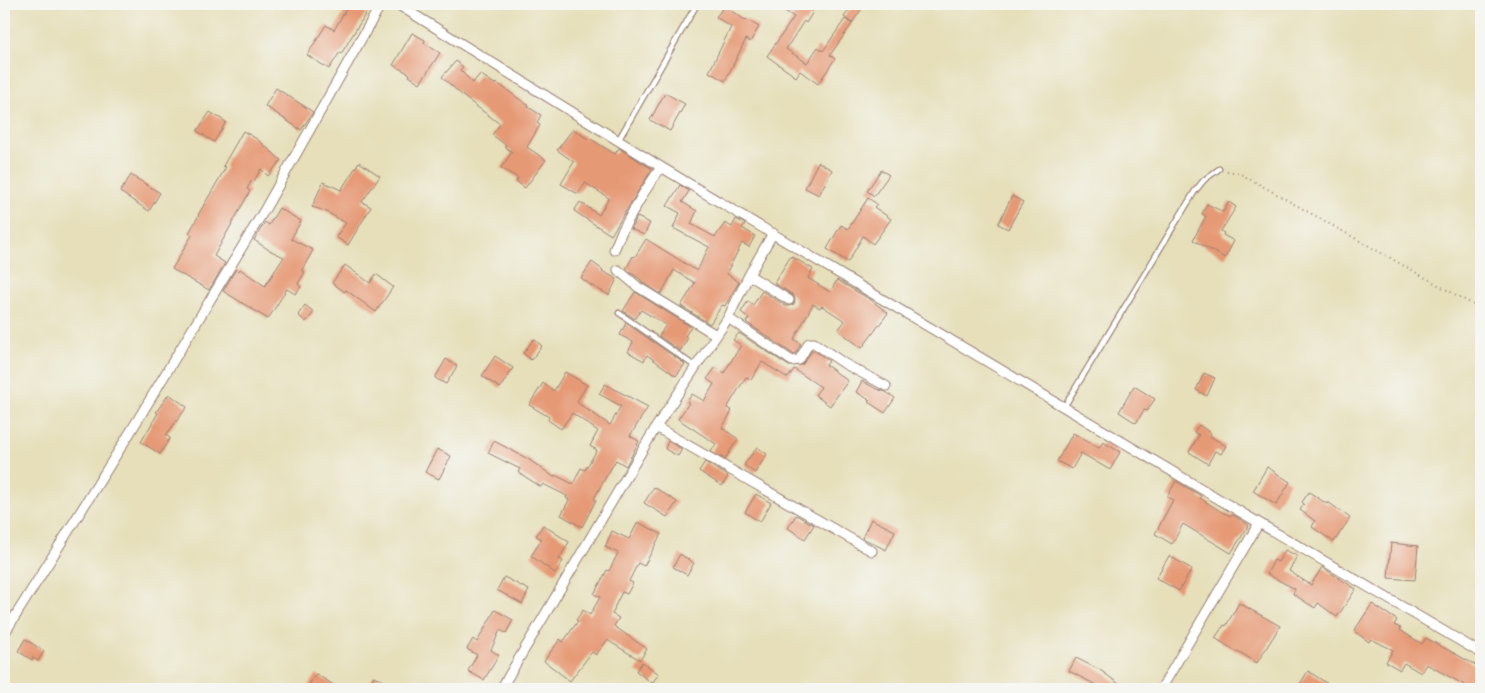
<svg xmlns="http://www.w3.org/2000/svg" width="1485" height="693" font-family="'Architects Daughter',sans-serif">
	<rect width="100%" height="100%" fill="#f6f6f2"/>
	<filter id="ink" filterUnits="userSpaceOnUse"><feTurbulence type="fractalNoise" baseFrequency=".02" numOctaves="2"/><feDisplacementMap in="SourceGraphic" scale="10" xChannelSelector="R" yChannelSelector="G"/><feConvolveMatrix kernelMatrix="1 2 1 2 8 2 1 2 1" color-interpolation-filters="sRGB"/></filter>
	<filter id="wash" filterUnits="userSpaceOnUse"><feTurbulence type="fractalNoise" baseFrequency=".0096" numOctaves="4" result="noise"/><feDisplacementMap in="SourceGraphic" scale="20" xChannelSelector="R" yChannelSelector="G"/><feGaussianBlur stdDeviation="1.12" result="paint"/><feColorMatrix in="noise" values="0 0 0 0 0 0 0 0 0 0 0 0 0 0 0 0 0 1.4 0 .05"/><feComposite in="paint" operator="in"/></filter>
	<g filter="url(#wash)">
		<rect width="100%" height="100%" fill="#e6dfba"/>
		<g id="blocks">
			<!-- building -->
			<path fill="#e69975" d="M349,4H362L369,8L341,54L340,52L329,69L307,55L326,25L334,30Z
				M774,4H801L813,12L806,23L804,21L786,49L807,63L818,47L823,51L845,19L852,24L830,55L835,59L818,84L800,71L796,77L767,56L794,17Z
				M853,4H865L852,23L844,17Z
				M724,6L745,20L746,19L759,27L750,42L746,39L725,81L709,72L731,27L716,17Z
				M412,33L425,40L424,43L440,53L420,83L409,76L410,74L393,65Z
				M456,61L463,67L460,70L473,83L480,74L496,85L497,83L529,106L528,107L541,115L537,123L540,125L527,147L546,160L525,188L516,181L518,178L501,168L512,152L505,147L506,145L492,135L500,124L464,97L442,77Z
				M276,88L313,112L301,130L265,106Z
				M665,93L685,104L670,131L650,120Z
				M210,112L226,122L214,142L197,131Z
				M573,129L588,139L589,138L615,154L619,148L652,169L611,235L574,211L580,202L599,215L609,198L585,183L578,194L561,184L574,162L557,150Z
				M243,131L257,139L281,160L268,176L261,169L254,181L252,180L247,189L250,191L214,256L225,263L209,290L172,269L192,235L189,233L199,215H198L226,167L223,166Z
				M359,162L380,176L362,202L371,207L348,245L336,237L346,223L325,211L312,207L323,182L341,190Z
				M818,162L832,170L819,195L805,188Z
				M881,170L889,175L874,196L867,191Z
				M131,175L160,193L149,211L120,192Z
				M680,185L689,191L682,202L697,211L691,224L715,237L725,223L732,227L736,219L745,224L742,228L755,236L749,247L742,243L728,270L727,274L739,282L725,306L722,305L710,324L681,306L695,283L674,270L661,294L642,282L641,280L626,269L633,256L635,257L646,239L697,271L709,247L673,228L680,213L667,206Z
				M1012,196L1023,202L1008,229L998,224Z
				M868,198L877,204L874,207L891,219L873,244L863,236L848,262L827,249L841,225L848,229Z
				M1229,202L1236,207L1221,231L1224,233L1223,235L1234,241L1225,258L1193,240L1206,216L1202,214L1207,204L1223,212Z
				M279,208L301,221L291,239L313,250L302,270L305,272L298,284L301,287L295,294L287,289L268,319L223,291L236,269L239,271L240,269L265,286L284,257L269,250L254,240L265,222L269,225Z
				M637,217L650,223L644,235L631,229Z
				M791,256L813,269L808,278L830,292L837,280L871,300L888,313L862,348L838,330L845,321L822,306L820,308L813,304L794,339L801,344L795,354H793L746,322L749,318L741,312L748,301L753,305L762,291L786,306H789L794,304L795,300L793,295L774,283Z
				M592,262L603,270L602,271L617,279L609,295L592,286L581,278Z
				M345,265L370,283L376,274L393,287L376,312L346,290L345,292L332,283Z
				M635,292L691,327L685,336L688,338L680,351L659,336L666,325L641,310L635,319L623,311Z
				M305,305L314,312L306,322L298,315Z
				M626,323L685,364L676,376L647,355L644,361L628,352L633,342L620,335Z
				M739,333L789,366L802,365L812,351H815L829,361L826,365L848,381L830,406L815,395L821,387L794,369L788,378L762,362L751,380L746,377L727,408L732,411L722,428L738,439L725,459L711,452L716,444L678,419L689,403L687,402L692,394L704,401L714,384L707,379L716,367L724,373L741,345L733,340Z
				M534,339L542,346L531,360L523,353Z
				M495,356L513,368L500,388L482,376Z
				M446,359L457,366L446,384L435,378Z
				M565,372L587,385L577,401L579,404L610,425L621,406L599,394L605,384L648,407L630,436L639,441L628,462L626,466L616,460L604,480L594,499L596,500L582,527L561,515L569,500L566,498L567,496L543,484L541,487L518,472L520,469L488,453L494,441L528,459L554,477L555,475L573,484L581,468L585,470L597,450L590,446L598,431L572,413L561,429L548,420L549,417L529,405L543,383L554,391Z
				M1204,373L1215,378L1207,396L1196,390Z
				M862,381L877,389L886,392L895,398L885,413L868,402L870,400L856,392Z
				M1134,386L1155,399L1147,411L1144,410L1136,423L1119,412Z
				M169,394L187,407L166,435L170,438L160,454L141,442L158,413L156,412Z
				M1199,425L1211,433L1210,436L1226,446L1221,454L1215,451L1208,464L1189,452L1199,435L1194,432Z
				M1073,433L1099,448L1103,442L1120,452L1110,470L1081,453L1072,469L1057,461Z
				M668,441L682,449L678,456L665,449Z
				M757,447L767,454L755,473L744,465Z
				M437,449L451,456L439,479L425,472Z
				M705,462L728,476L722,486L699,471Z
				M1267,467L1290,482L1276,505L1253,491Z
				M1176,481L1201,496L1200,498L1225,514V513L1231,516L1233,515L1249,525L1231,553L1183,524L1172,544L1155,534L1173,500L1167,497Z
				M654,487L677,502L667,517L644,503Z
				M1309,492L1327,504L1328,502L1350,518L1334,542L1312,527L1315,521L1300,510L1304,504L1302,502Z
				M756,494L771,503L760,522L745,512Z
				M796,515L814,525L805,539L788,528Z
				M871,519L895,531L886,550L862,538Z
				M638,522L661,534L644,566L638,563L629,581L633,583L627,594L622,592L614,608L615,609L612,614L619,618L614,626L647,649L640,660L607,640L596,655L592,652L570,681L544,661L560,639L563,642L578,621L576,620L583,610L590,615L600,597L594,594L607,570L609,571L618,553L605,547L612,531L629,539Z
				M543,525L569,542L559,559L563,561L555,573L531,556L542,539L536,536Z
				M1391,543L1418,546L1415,580L1388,578Z
				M1285,550L1297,556L1289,571L1311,585L1322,567L1356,589L1337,617L1318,603L1315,608L1293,594L1295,589L1267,574L1274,560L1278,562Z
				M680,554L694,563L687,575L673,567Z
				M1169,556L1192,569L1179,591L1156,578Z
				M504,577L529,590L522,604L497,590Z
				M1239,603L1280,626L1257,663L1238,651L1237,652L1215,638L1224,625L1226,626Z
				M1372,604L1397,620L1394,625L1401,628L1400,630L1422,644L1426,638L1481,668V689H1472L1426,664L1421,673L1404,663L1400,670L1386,662L1393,650L1371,639L1369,642L1354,631Z
				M495,610L513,620L506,633L500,630L491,650L499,655L484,680L468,671L477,655L467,649L473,639L477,642Z
				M25,639L44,651L38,661L33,658L32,660L18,651Z
				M1076,658L1100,670L1126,689H1096L1098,686L1069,671Z
				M642,662L659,674L652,683L636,671Z
				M1308,671L1328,684L1325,689H1297Z
				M316,674L340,689H306Z
				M374,676L386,682L382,689H366Z"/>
		</g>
	</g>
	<g filter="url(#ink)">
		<use href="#blocks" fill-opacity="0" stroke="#987f72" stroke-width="1"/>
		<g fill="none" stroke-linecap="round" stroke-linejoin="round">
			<!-- service casing -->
			<g stroke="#987f72" stroke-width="7">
				<path id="service" d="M619,139L697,4
					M619,313L696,367
					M1064,407L1195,191L1204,180L1219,169"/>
			</g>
			<!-- minor casing -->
			<g stroke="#987f72" stroke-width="11">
				<path id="minor" d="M397,4L661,167L865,289L1259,523L1481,653
					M614,250L622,231L643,194L661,167
					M618,270L638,287L716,335
					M749,275L789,300
					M728,318L792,361L799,360L809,343H814L845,364L886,386
					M656,427L872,551
					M4,634L131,431L265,209L381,4
					M501,689L656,427L728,318L749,275L773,233
					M1161,689L1259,523"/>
			</g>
			<!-- path -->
			<path stroke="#987f72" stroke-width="2" stroke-dasharray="1 4" stroke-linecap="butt" d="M1227,171L1239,173L1481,309"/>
			<!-- service -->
			<use href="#service" stroke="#fff" stroke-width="4.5"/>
			<!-- minor -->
			<use href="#minor" stroke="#fff" stroke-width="9"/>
		</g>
	</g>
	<!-- margin -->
	<rect width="1485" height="693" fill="none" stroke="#f6f6f2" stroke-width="20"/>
</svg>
